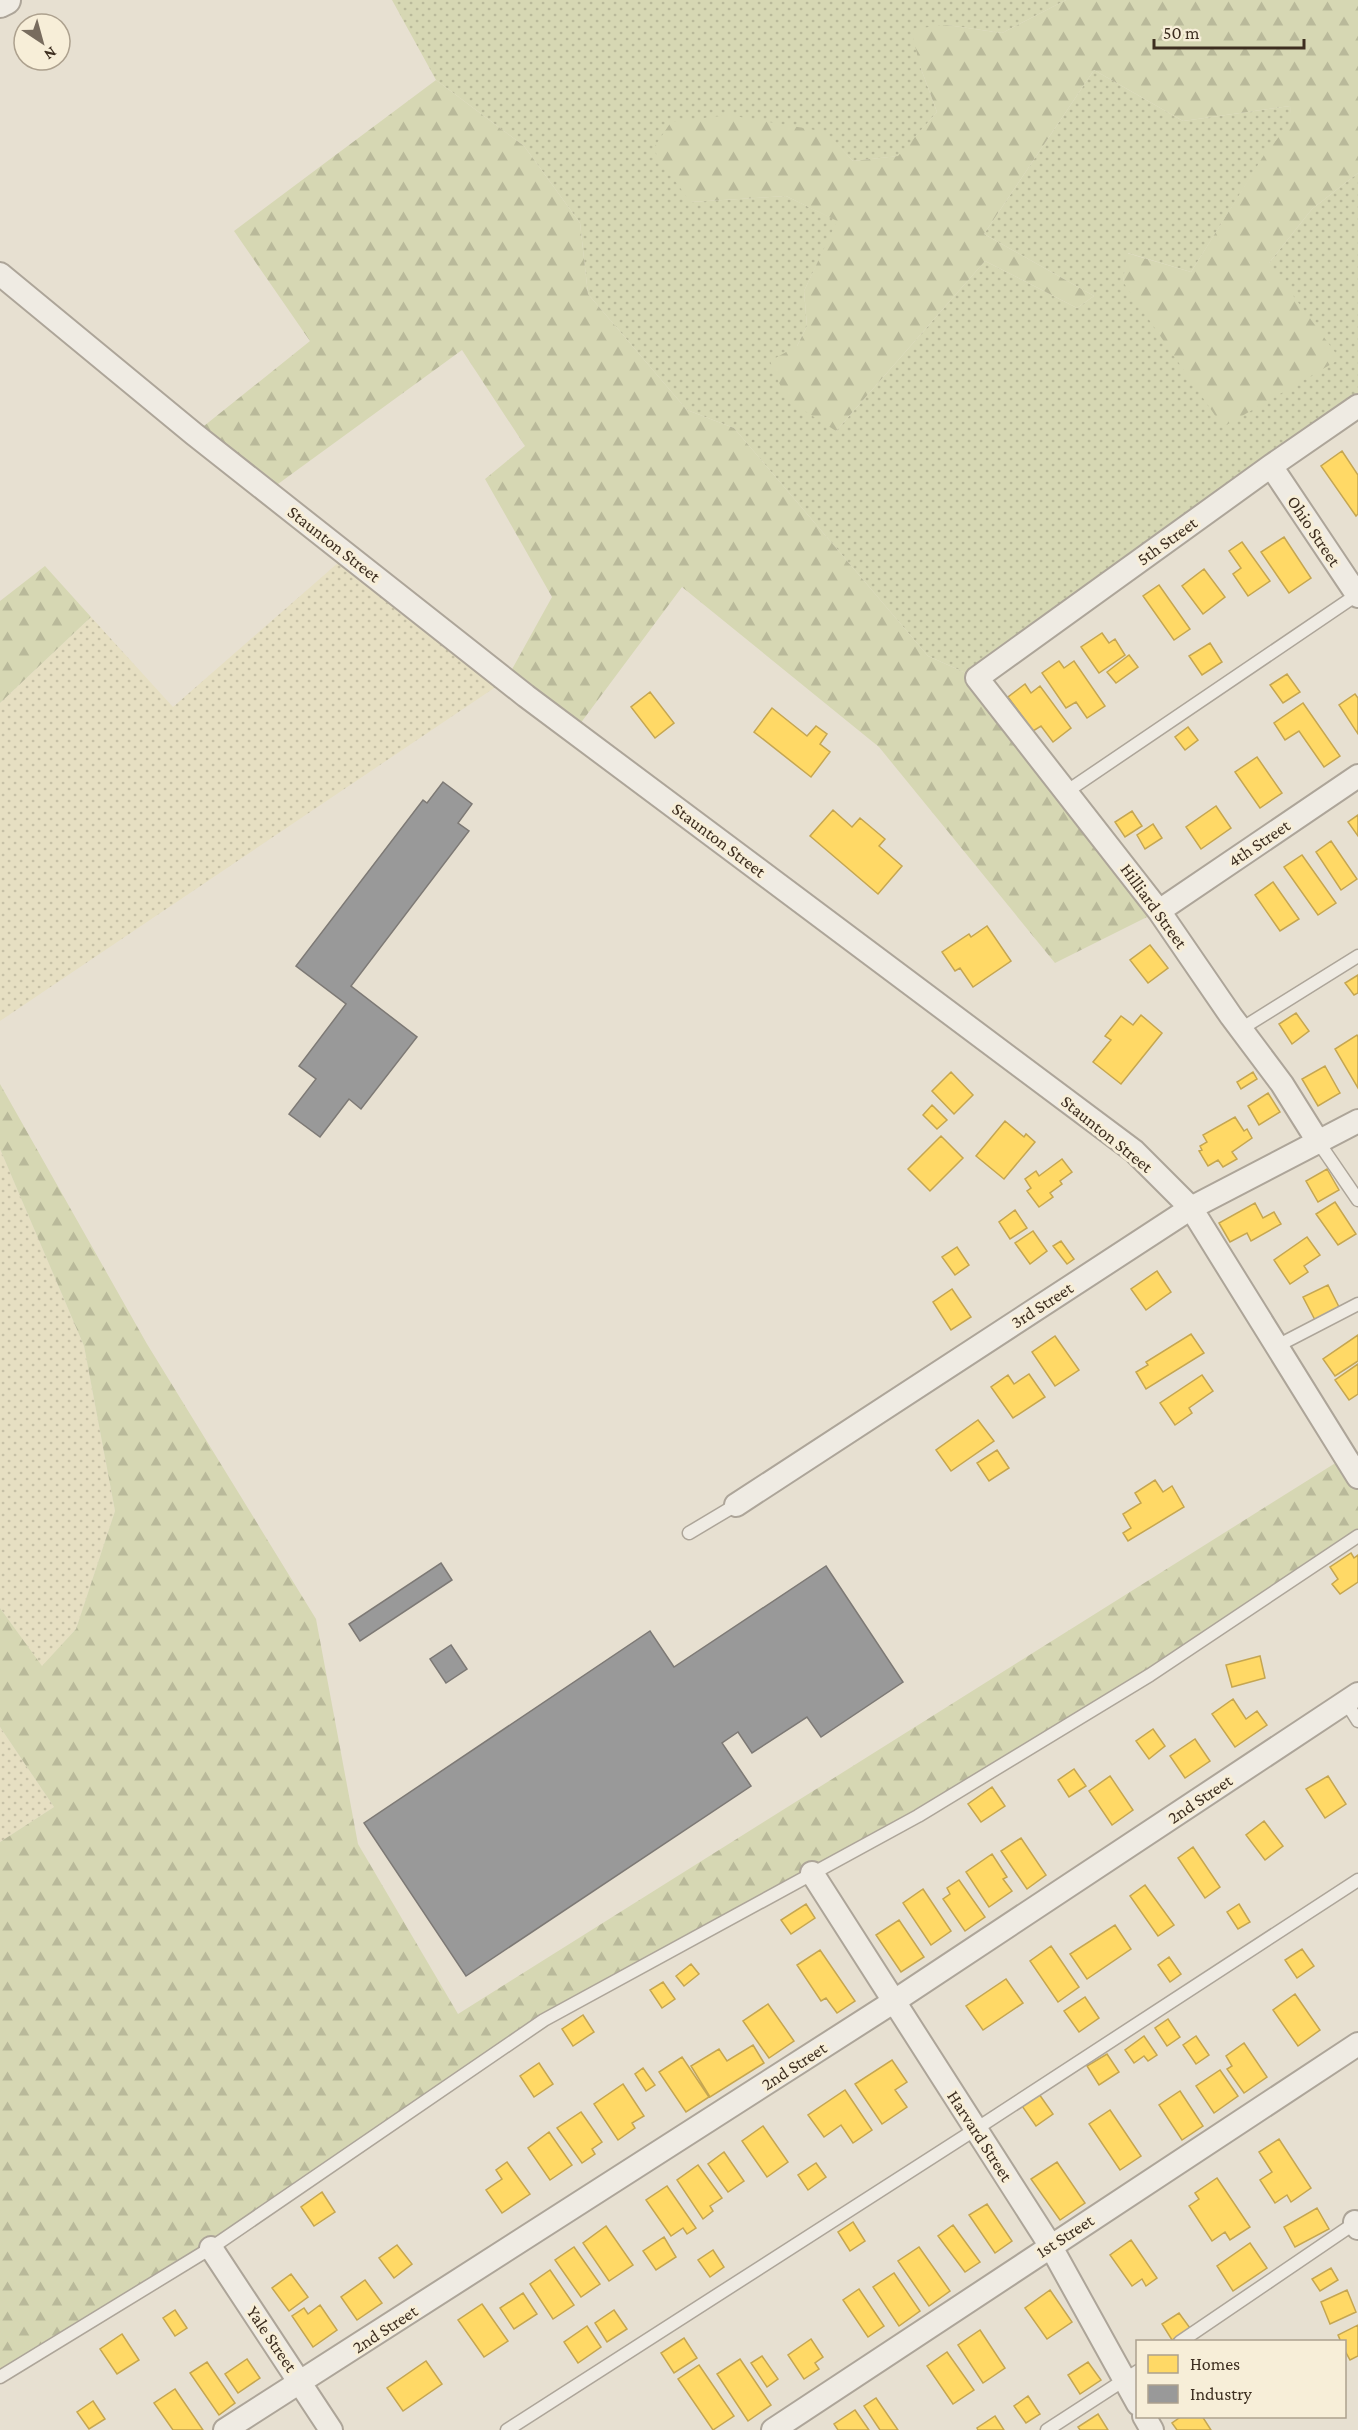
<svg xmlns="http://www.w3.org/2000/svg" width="1358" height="2430" font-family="'Crimson Pro',serif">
	<defs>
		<pattern id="farmland-dots" width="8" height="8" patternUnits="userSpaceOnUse" patternTransform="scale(1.5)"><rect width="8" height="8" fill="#e6dfc2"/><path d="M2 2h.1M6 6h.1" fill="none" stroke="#c6c0a6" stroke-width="1.8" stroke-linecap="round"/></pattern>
		<pattern id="grass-dots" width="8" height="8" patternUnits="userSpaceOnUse" patternTransform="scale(1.5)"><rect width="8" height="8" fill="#d6d7b3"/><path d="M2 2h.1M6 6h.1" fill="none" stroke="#b9b99a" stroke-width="1.8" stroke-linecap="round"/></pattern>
		<pattern id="forest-firs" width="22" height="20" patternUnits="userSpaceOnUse" patternTransform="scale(1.5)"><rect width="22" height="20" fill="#d6d7b3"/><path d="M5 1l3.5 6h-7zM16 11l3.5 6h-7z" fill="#b9b99a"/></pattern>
	</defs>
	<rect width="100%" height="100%" fill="#e7e0d1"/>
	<!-- farmland -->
	<path fill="url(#farmland-dots)" d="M347,555L506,680L0,1021V703L91,617L173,707Z
		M0,1149L84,1346L115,1511L76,1629L42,1667L0,1608Z
		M0,1727L54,1807L0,1842Z"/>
	<!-- grass -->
	<path fill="url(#grass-dots)" d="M392,0H1066L1002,33L947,25L920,66L937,112L899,156L853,161L825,132L690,202L786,196L838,221L804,291L807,326L797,346L836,431L985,261L1077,308L1094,296L984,234L1094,70L1183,121L1290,106L1292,122L1264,156L1191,272L1128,253L1123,282L1269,263L1312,209L1358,173V406L977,678L928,656L734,428L687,410L588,294L580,223L524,146L436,80Z"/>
	<!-- forest -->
	<path fill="url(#forest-firs)" d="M1066,0H1358V173L1312,209L1269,263L1340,359L1223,427L1123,282L1127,253L1191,272L1264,155L1291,122L1290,106L1183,121L1094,70L984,234L1094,296L1077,308L985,261L836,431L786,399L770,361L797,346L807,326L804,291L837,221L786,196L690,202L653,149L671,122L729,115L826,132L853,161L898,156L937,112L920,66L911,29L947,25L1002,33Z
		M436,80L524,146L580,223L588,294L687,410L734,428L928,656L977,678L1159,911L1055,963L879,747L682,587L574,732L506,680L552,597L485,479L525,446L462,350L267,492L194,434L310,341L234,231Z
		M45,566L91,617L0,703V601Z
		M0,1084L147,1344L316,1619L358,1844L458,2014L1345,1457L1358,1477V1536L918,1816L544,2020L211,2248L0,2377V1842L54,1807L0,1727V1608L42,1666L76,1629L115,1511L84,1346L0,1149Z"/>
	<!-- homes -->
	<path fill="#ffd966" stroke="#c5a651" stroke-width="1.5" d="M1342,451L1358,475V514L1356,516L1321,466Z
		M1284,537L1311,578L1289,593L1261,552Z
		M1242,542L1270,581L1248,596L1233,574L1241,568L1229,551Z
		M1204,569L1225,597L1203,614L1182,586Z
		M1159,585L1190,629L1174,640L1143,596Z
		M1102,633L1109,643L1115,639L1125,655L1099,673L1081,647Z
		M1210,643L1222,662L1202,675L1189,656Z
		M1129,655L1138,667L1116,683L1107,672Z
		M1059,661L1064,668L1074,661L1105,706L1087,718L1076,702L1066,708L1042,673Z
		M1287,674L1300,692L1283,703L1270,685Z
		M1025,684L1031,693L1040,686L1071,728L1053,742L1041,726L1033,731L1008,697Z
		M650,692L674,723L655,738L631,707Z
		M1355,694L1358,698V734L1339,705Z
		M1303,703L1340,756L1324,767L1299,731L1285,740L1274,723Z
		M772,708L807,736L816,726L827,734L820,744L830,752L811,777L754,732Z
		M1188,727L1198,740L1185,750L1175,737Z
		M1257,757L1282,793L1260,808L1235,772Z
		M1216,806L1231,828L1201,849L1186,827Z
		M833,810L852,827L860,818L885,839L879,846L902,866L878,894L810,836Z
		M1132,811L1142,826L1125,837L1115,822Z
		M1358,815V836L1348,822Z
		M1153,824L1162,838L1145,849L1137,835Z
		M1331,841L1357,879L1341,890L1316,852Z
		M1302,855L1336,903L1318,915L1284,867Z
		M1273,882L1299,919L1280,931L1255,895Z
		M987,926L1011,961L973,987L960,968L955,971L942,952L969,934L971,937Z
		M1150,945L1168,968L1148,983L1130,960Z
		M1358,975V993L1354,995L1345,983Z
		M1296,1013L1309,1031L1292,1044L1279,1024Z
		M1141,1015L1162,1033L1121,1084L1093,1062L1111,1040L1105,1036L1121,1016L1133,1025Z
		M1357,1035L1358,1037V1088L1335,1049Z
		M1325,1066L1340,1093L1318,1106L1302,1079Z
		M951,1072L973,1095L954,1114L932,1091Z
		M1253,1072L1257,1079L1241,1089L1237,1082Z
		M1268,1093L1280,1112L1259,1125L1248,1106Z
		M932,1105L947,1120L937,1129L923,1115Z
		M1235,1117L1244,1131L1247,1129L1252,1138L1232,1152L1237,1159L1223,1167L1218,1160L1208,1166L1199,1151L1202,1150L1200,1146L1207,1142L1203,1135Z
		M1005,1121L1024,1137L1026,1134L1035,1142L1004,1179L976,1156Z
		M941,1136L963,1158L930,1191L908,1169Z
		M1062,1159L1072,1172L1060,1181L1062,1184L1050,1193L1053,1197L1039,1207L1027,1191L1031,1188L1025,1179L1036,1171L1039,1176Z
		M1327,1169L1339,1190L1318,1202L1306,1181Z
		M1335,1202L1356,1234L1338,1245L1316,1214Z
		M1255,1203L1263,1218L1274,1212L1281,1224L1251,1241L1247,1233L1230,1242L1219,1223Z
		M1015,1210L1027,1228L1010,1239L999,1222Z
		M1033,1231L1047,1251L1030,1264L1015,1243Z
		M1307,1237L1320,1255L1304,1266L1308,1272L1290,1284L1274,1260Z
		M1061,1241L1074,1259L1067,1264L1053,1246Z
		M957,1247L969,1265L955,1275L942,1257Z
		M1157,1271L1171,1292L1146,1310L1131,1289Z
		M1328,1285L1339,1307L1315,1320L1303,1297Z
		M952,1289L971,1317L951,1330L933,1302Z
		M1191,1334L1204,1353L1146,1389L1136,1372L1148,1365L1146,1362Z
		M1358,1335V1361L1335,1376L1323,1359Z
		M1055,1336L1079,1370L1055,1386L1032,1352Z
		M1358,1364V1394L1349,1400L1335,1380Z
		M1029,1374L1045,1397L1013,1418L991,1387L1008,1375L1014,1384Z
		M1202,1375L1213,1391L1189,1408L1192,1413L1175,1425L1160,1403Z
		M978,1420L994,1441L951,1471L936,1450Z
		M997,1450L1009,1468L989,1481L977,1463Z
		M1155,1480L1163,1492L1172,1486L1184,1507L1128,1541L1123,1533L1131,1528L1123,1514L1141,1503L1135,1493Z
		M1351,1553L1354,1558L1358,1555V1582L1340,1594L1332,1584L1338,1579L1330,1567Z
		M1260,1656L1265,1678L1232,1687L1226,1665Z
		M1233,1699L1246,1719L1257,1711L1267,1725L1235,1747L1212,1714Z
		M1153,1729L1165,1746L1149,1759L1136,1741Z
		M1195,1739L1210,1761L1185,1778L1170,1756Z
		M1074,1769L1086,1786L1069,1797L1058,1780Z
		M1110,1776L1133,1810L1112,1825L1089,1791Z
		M1328,1776L1346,1804L1325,1818L1306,1789Z
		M992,1787L1005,1806L981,1822L968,1804Z
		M1264,1821L1283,1846L1265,1860L1246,1835Z
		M1021,1838L1046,1875L1027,1889L1001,1851Z
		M1193,1847L1220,1887L1205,1898L1178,1858Z
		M992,1854L1007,1877L1003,1879L1012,1891L989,1907L966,1872Z
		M959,1880L985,1917L965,1931L943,1899L950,1894L947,1888Z
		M1145,1885L1174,1925L1158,1936L1130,1896Z
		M923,1889L951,1931L931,1945L903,1903Z
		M806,1904L815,1918L791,1934L781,1920Z
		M1239,1904L1250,1922L1238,1929L1227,1912Z
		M899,1920L924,1957L901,1972L876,1935Z
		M1115,1925L1131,1949L1087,1979L1070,1954Z
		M1051,1946L1079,1987L1058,2002L1030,1961Z
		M1302,1949L1314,1966L1297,1978L1285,1960Z
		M820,1950L855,2001L837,2013L826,1998L821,2001L797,1965Z
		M1169,1957L1181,1974L1170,1982L1158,1965Z
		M691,1964L699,1974L684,1986L676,1976Z
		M1006,1979L1023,2003L983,2030L966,2006Z
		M663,1982L675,1999L662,2008L650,1990Z
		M1295,1994L1320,2030L1298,2046L1273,2010Z
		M1085,1997L1099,2018L1079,2032L1064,2011Z
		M768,2004L794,2041L769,2058L743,2021Z
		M583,2015L594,2032L573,2046L562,2029Z
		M1168,2019L1180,2037L1167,2046L1155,2028Z
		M1144,2036L1157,2055L1148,2061L1144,2056L1134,2063L1125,2050Z
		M1196,2036L1209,2055L1196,2064L1183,2045Z
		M1244,2043L1267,2077L1244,2093L1227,2069L1232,2066L1226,2056Z
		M753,2045L764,2063L710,2097L691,2066L719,2049L727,2061Z
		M1107,2054L1119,2072L1099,2085L1087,2066Z
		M682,2057L709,2097L686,2112L659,2072Z
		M892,2060L907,2082L895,2090L907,2107L882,2124L855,2084Z
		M539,2063L553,2084L534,2097L520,2076Z
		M643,2068L655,2085L646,2091L635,2074Z
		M1220,2070L1238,2096L1214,2113L1196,2086Z
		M623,2084L644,2116L632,2123L635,2128L618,2140L594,2104Z
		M845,2090L872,2130L853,2143L841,2125L824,2137L808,2115Z
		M1180,2091L1203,2126L1182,2140L1159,2105Z
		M1039,2094L1053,2114L1036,2126L1022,2106Z
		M1110,2110L1141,2156L1120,2170L1089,2124Z
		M581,2112L602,2142L592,2149L595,2154L582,2163L557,2128Z
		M763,2126L788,2162L767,2177L742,2141Z
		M549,2132L572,2165L550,2180L528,2148Z
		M1279,2139L1311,2188L1291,2202L1287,2195L1275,2203L1260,2180L1272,2172L1259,2152Z
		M724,2152L744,2181L728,2192L708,2164Z
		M507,2162L530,2194L502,2213L486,2190L502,2179L496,2170Z
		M1057,2162L1085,2203L1060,2220L1031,2179Z
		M816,2163L826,2177L808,2190L798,2175Z
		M698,2165L722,2198L710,2206L713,2211L703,2219L677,2180Z
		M1217,2178L1250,2227L1230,2240L1225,2232L1212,2241L1189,2206L1199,2199L1195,2193Z
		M667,2186L696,2228L687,2234L683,2228L671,2236L646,2200Z
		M322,2192L335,2212L314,2226L301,2207Z
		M987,2204L1012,2241L995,2253L969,2215Z
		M1317,2208L1329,2229L1295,2247L1284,2227Z
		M853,2222L865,2241L850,2251L838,2232Z
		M953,2225L980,2262L965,2272L938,2236Z
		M606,2226L633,2265L609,2281L583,2243Z
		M664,2237L676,2257L656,2270L643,2251Z
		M1131,2240L1157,2278L1146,2286L1142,2279L1132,2286L1110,2255Z
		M1250,2243L1267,2268L1233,2291L1217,2266Z
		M397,2245L412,2264L394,2278L379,2258Z
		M574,2247L600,2284L581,2297L555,2260Z
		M919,2247L950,2291L929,2306L898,2261Z
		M713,2250L724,2267L710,2277L698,2260Z
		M1331,2268L1338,2280L1320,2291L1312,2279Z
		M550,2270L574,2305L553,2319L530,2284Z
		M894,2273L920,2311L899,2326L873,2287Z
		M291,2274L308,2297L289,2311L272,2288Z
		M365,2280L382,2303L357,2320L341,2297Z
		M859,2289L884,2326L868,2337L843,2300Z
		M1050,2290L1072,2322L1047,2339L1025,2308Z
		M1347,2290L1356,2312L1330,2324L1321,2302Z
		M523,2293L537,2314L514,2329L500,2308Z
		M482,2304L508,2341L484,2357L458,2320Z
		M320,2305L337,2330L313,2347L292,2316L304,2308L308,2314Z
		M175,2310L187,2328L175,2336L163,2318Z
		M614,2310L627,2329L607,2342L595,2323Z
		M1179,2313L1190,2328L1172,2340L1162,2324Z
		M1358,2325V2356L1350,2360L1344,2349V2342H1341L1338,2335Z
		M587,2326L601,2347L578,2363L564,2342Z
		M980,2330L1005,2368L983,2383L958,2345Z
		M122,2334L139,2360L117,2374L100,2349Z
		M684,2338L697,2358L674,2373L661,2353Z
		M811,2339L823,2357L815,2363L819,2369L804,2379L788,2355Z
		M947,2352L974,2390L953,2404L927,2366Z
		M762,2356L778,2379L767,2387L751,2363Z
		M247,2359L260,2378L238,2393L225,2374Z
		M740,2359L771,2405L748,2421L717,2374Z
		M426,2361L442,2384L403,2411L387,2388Z
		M207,2362L235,2403L219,2415L190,2373Z
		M1088,2362L1101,2380L1080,2394L1068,2375Z
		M699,2365L734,2416L713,2430L678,2379Z
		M175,2389L203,2430H173L154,2403Z
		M1028,2396L1040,2414L1026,2423L1014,2406Z
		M876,2398L898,2430H880L864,2406Z
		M93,2401L105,2419L89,2429L77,2412Z
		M855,2410L869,2430H838L834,2424Z
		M1098,2414L1108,2430H1080L1078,2427Z
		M995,2416L1004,2430H978L977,2428Z
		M1182,2416H1202L1211,2430H1177L1172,2423Z"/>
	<!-- industry -->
	<path fill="#999" stroke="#7d7975" stroke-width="1.5" d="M443,782L472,804L458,823L469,831L351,986L417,1037L361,1109L349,1099L320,1137L289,1114L316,1079L299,1066L346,1004L296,966L423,800L427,803Z
		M441,1563L452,1580L360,1641L349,1624Z
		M826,1566L903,1682L821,1737L807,1717L752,1753L738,1732L722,1743L751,1786L466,1976L364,1823L650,1631L674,1667Z
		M451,1645L467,1669L446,1683L430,1659Z"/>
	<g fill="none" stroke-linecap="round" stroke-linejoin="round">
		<!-- service casing -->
		<g stroke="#ada599" stroke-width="15">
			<path id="service" d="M1066,792L1358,594
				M1241,1029L1358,956
				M1319,1143L1358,1200
				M1277,1346L1358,1304
				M689,1533L736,1505
				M1346,1702L1358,1721
				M1180,2342L1358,2221
				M0,2377L211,2248L544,2020L918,1816L1150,1675L1358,1536
				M507,2430L976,2129L1358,1880
				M1047,2430L1138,2371"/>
		</g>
		<!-- minor casing -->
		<g stroke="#ada599" stroke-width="26">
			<path id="minor" d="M0,274L194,434L526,696L1134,1151L1191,1208L1358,1477
				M1271,466L1358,596
				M1159,911L1358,776
				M1319,1143L1282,1084L1231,1016L1159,911L977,678L1271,466L1358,406
				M736,1505L1191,1208L1358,1121
				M812,1873L1050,2245L1138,2404
				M1355,2222L1358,2228
				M211,2248L331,2430
				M1144,2416L1152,2430
				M225,2430L893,2002L1358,1694
				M773,2430L1358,2044"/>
		</g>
		<!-- tertiary casing -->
		<g stroke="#ada599" stroke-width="32">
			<path id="tertiary" d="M0,3L6,0"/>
		</g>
		<!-- service -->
		<use href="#service" stroke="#efebe3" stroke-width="12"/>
		<!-- minor -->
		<use href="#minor" stroke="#efebe3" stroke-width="22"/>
		<!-- tertiary -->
		<use href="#tertiary" stroke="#efebe3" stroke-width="28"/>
	</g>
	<g text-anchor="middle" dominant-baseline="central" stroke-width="6" stroke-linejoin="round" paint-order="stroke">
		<!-- street labels -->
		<g font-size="18" fill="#3d2e20" stroke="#f7eed8">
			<text transform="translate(1314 531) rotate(56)">Ohio Street</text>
			<text transform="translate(1167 541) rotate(-36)">5th Street</text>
			<text transform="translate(334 544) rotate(38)">Staunton Street</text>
			<text transform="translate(719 840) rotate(37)">Staunton Street</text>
			<text transform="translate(1259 843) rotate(-34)">4th Street</text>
			<text transform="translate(1154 906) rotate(54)">Hilliard Street</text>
			<text transform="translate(1107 1134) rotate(39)">Staunton Street</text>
			<text transform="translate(1042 1305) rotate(-33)">3rd Street</text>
			<text transform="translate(1200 1799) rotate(-34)">2nd Street</text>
			<text transform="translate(794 2066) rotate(-33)">2nd Street</text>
			<text transform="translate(980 2136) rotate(57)">Harvard Street</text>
			<text transform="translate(1065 2236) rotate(-33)">1st Street</text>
			<text transform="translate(385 2329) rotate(-33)">2nd Street</text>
			<text transform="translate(272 2339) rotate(56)">Yale Street</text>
		</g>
	</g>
	<!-- legend -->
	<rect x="1136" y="2340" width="210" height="78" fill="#f7eed8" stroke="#ada18e" stroke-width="1.5"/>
	<rect x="1148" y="2355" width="30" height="18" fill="#ffd966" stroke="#ada18e" stroke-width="1.5"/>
	<text x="1190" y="2370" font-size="18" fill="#3d2e20">Homes</text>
	<rect x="1148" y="2385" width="30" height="18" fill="#999999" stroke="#ada18e" stroke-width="1.5"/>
	<text x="1190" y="2400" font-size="18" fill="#3d2e20">Industry</text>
	<!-- north arrow -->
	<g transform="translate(42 42) rotate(144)"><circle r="28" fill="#f7eed8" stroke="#ada18e" stroke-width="1.5"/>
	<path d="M0-4.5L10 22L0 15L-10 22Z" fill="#786c5e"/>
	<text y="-9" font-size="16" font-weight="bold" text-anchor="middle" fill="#3d2e20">N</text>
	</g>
	<!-- scale -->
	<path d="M1154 39v9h150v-9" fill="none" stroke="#3d2e20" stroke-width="3"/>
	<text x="1163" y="39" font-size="18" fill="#3d2e20" stroke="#f7eed8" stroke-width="4.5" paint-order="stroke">50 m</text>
</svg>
